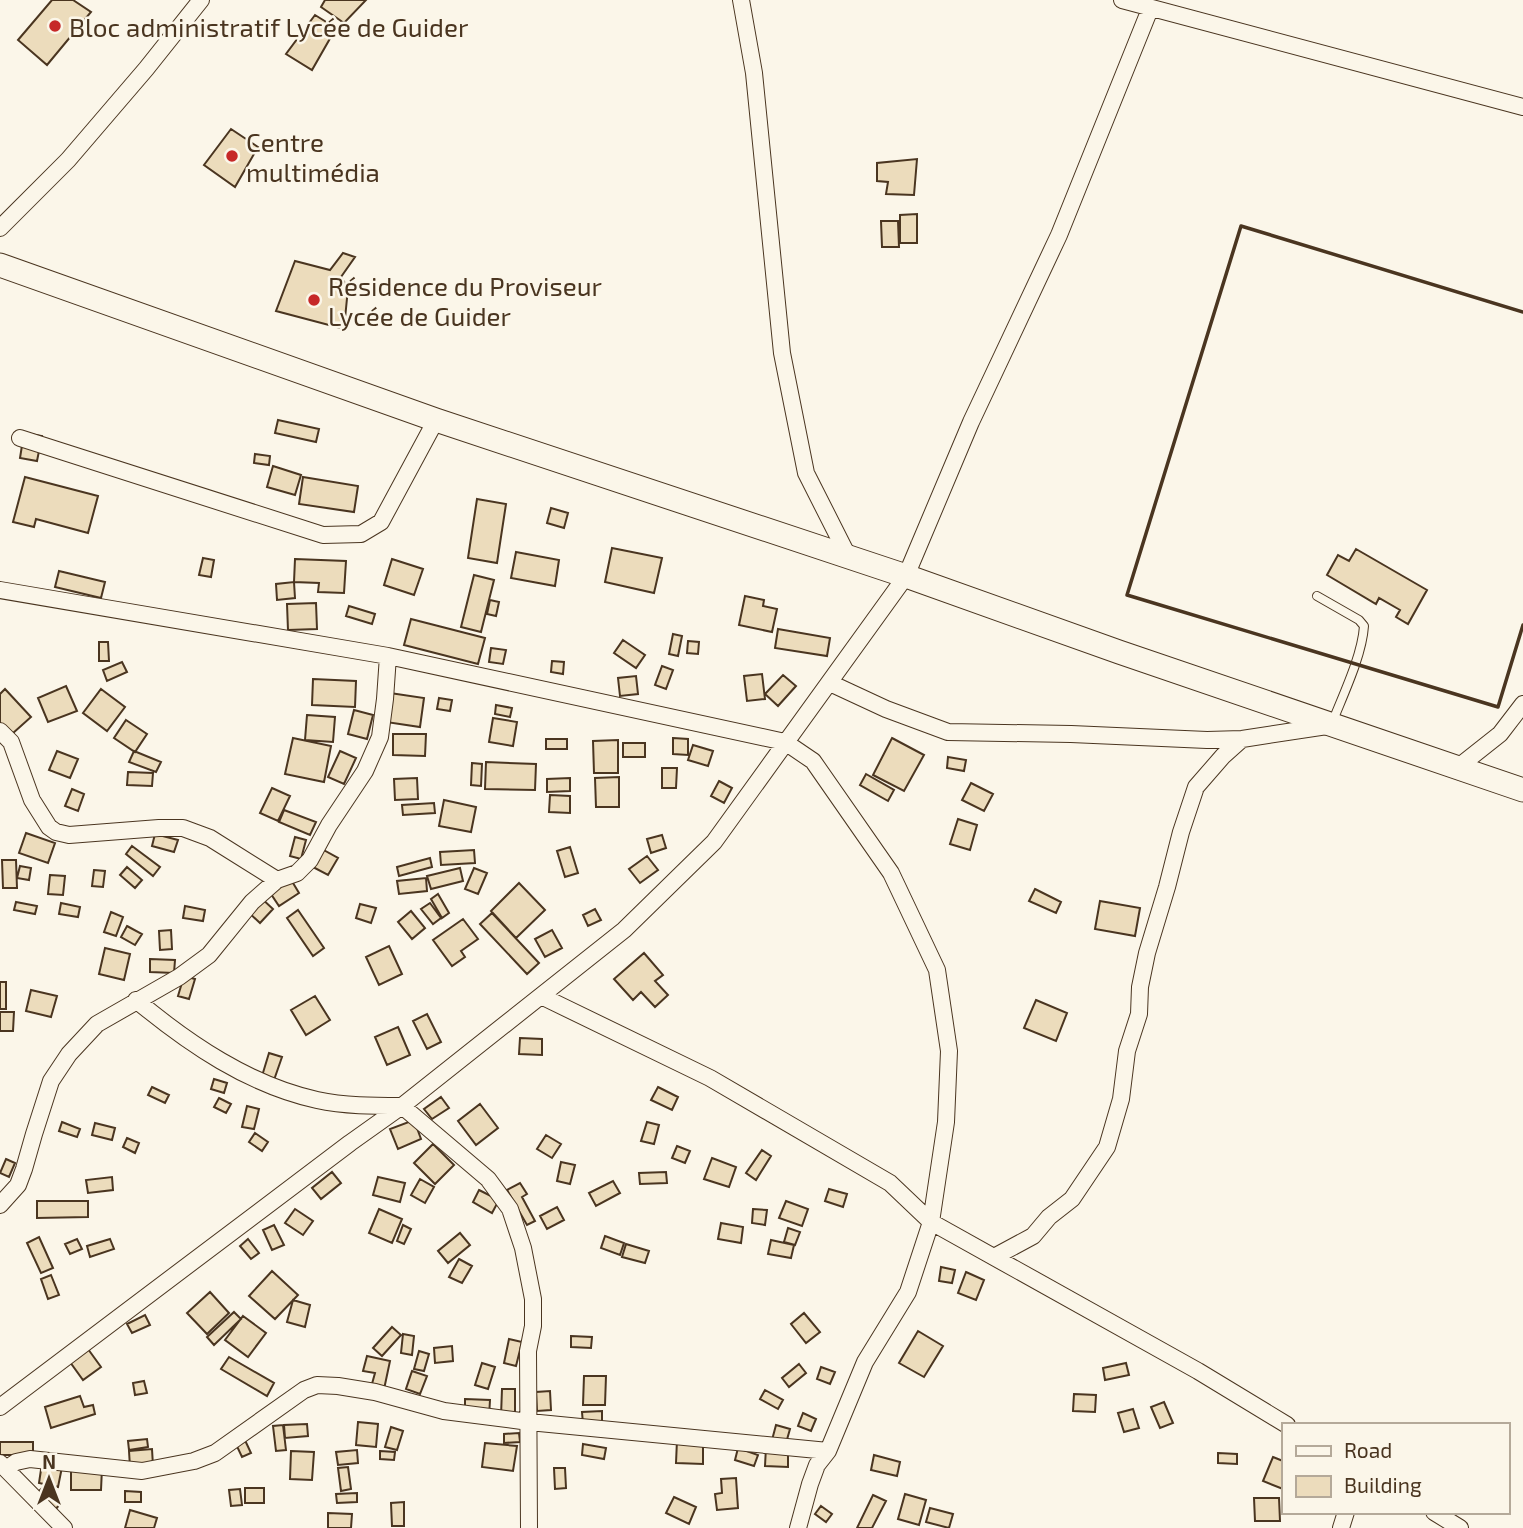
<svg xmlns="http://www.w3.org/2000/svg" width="1523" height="1528" font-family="'Exo 2',sans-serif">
	<rect width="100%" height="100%" fill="#fbf6e9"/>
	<!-- building -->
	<path fill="#ecdcbc" stroke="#4a3520" stroke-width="2" d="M52,0H73L91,12L47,65L18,40Z
		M325,0H366L344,23L321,7Z
		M315,15L336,28L312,70L286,54Z
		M231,129L258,147L235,187L204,165Z
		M917,159L914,195L886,194L888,182L877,181V163Z
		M917,214V243H900V215Z
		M881,221H898L899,247H882Z
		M343,253L355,257L341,277L348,288L344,329L276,311L295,261L330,270Z
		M278,420L319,429L316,442L275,433Z
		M24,433L42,436L37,461L20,458Z
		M255,454L270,456L269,465L254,463Z
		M273,466L301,475L295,495L267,487Z
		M25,477L98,496L88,533L36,519L34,527L13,522Z
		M303,477L358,486L354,512L299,504Z
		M477,499L506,504L497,563L468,558Z
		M551,508L568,513L564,528L547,523Z
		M612,548L662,558L654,593L605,582Z
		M1356,549L1427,590L1408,624L1396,617L1400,610L1379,598L1376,604L1327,575L1338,555L1349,561Z
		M516,552L559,560L555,586L511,578Z
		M203,558L214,560L211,577L199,575Z
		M295,559L346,561L344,593L318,592L319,583L294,582Z
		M392,559L423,569L414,595L384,585Z
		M59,571L105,582L101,598L55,587Z
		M474,575L494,580L481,632L461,627Z
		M294,582L295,598L277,600L276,584Z
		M745,596L764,600L763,606L777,609L772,632L739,625Z
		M490,600L499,602L496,616L487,614Z
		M316,603L317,629L288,630L287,604Z
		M349,606L375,614L372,624L346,616Z
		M411,619L485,638L478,664L404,645Z
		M778,629L830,638L827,656L775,648Z
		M673,634L682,636L678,656L669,654Z
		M623,640L645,655L636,668L614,653Z
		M688,641L699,642L698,654L687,653Z
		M99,642H108L109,661H99Z
		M491,648L506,650L503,664L489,662Z
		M552,661L564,662L563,674L551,672Z
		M122,662L127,672L107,681L103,670Z
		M662,666L673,670L666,689L655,685Z
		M762,674L765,699L747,701L744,676Z
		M783,675L796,686L778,706L765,694Z
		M636,676L638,694L620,696L618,678Z
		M313,679L356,681L355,707L312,705Z
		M66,686L77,711L48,722L38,698Z
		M5,689L31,717L3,742L0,738V694Z
		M101,689L125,707L107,731L83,713Z
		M390,693L424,698L420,727L386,722Z
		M439,698L452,700L450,711L437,709Z
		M496,705L512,708L510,717L495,714Z
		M354,710L373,715L367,739L348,734Z
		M307,715L335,717L333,742L305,740Z
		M493,718L517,722L513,746L489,742Z
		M126,720L147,734L135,752L114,738Z
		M393,734H426L425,756L393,755Z
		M293,738L331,746L324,782L285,774Z
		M673,738L688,739V755L673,754Z
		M892,738L924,755L904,791L873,775Z
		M546,739H567V749H546Z
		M618,740V773H594L593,741Z
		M623,743H645V757H623Z
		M693,745L713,751L708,766L688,760Z
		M57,751L78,759L70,778L49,770Z
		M134,751L161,762L156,772L129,762Z
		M340,751L356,758L344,784L328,777Z
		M948,757L966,760L964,771L947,768Z
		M486,762L536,764L535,790L485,789Z
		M472,763L482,764L481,786L471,785Z
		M662,768H677L676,788H662Z
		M128,772L153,773L152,786L127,785Z
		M866,774L894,790L888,801L860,785Z
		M619,777V807H596L595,778Z
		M417,778L418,799L395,800L394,779Z
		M570,778V791L547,792V779Z
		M719,781L732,788L724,803L711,796Z
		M971,783L993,794L984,811L962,800Z
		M272,788L290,796L278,821L260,813Z
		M72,789L84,794L78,811L65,806Z
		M550,795L570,796V813L549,812Z
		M444,800L476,807L471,832L439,826Z
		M434,803L435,813L403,815L402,805Z
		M284,810L316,822L310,835L279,822Z
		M958,819L977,825L970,850L950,844Z
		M26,833L55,843L48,863L19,853Z
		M155,834L178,840L174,852L152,846Z
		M662,835L666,848L651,853L647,839Z
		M295,837L306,840L301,859L290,856Z
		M132,846L160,867L153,876L126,854Z
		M570,847L578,873L565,877L557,851Z
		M320,848L338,858L328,875L311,866Z
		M474,850L475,863L441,865L440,852Z
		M647,856L658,870L640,883L629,869Z
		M430,858L432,867L399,876L397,867Z
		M2,860H16L17,888H3Z
		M20,866L31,868L29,880L17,878Z
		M127,867L142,880L135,888L120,875Z
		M460,868L463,881L431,889L427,876Z
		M474,868L487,873L478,894L465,889Z
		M94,870L105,871L103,887L92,886Z
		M50,875L65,876L63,895L48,894Z
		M290,878L299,893L279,906L269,891Z
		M426,878L427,891L399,894L397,881Z
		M519,883L545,910L516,938L491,911Z
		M1035,889L1061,902L1056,913L1029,901Z
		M438,894L449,913L442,918L431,899Z
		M259,896L273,909L260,923L246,910Z
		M1100,901L1140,908L1135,936L1095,929Z
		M16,902L37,906L35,914L14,910Z
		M61,903L80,907L78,917L59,914Z
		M430,903L441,918L433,924L421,909Z
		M360,904L376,908L371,923L356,918Z
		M185,906L205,910L203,921L183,918Z
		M595,909L601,920L588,926L583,915Z
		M298,910L324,948L313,956L287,918Z
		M411,911L425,928L412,939L398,922Z
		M111,912L123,917L116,936L104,932Z
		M492,913L539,963L527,974L480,924Z
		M463,919L478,939L461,951L465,957L452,966L433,940Z
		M127,926L142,934L135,945L121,937Z
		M171,930L172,949L160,950L159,931Z
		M552,930L562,948L545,957L535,939Z
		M389,946L402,974L379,985L366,957Z
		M105,948L130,954L124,980L99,974Z
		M644,953L663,975L655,981L668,995L655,1007L641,992L633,1000L614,979Z
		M150,959L175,960L174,973L150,972Z
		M184,976L195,979L189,999L178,996Z
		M0,982H6V1009H0Z
		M31,990L57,996L51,1017L26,1011Z
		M315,996L330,1020L306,1035L291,1010Z
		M1036,1000L1067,1013L1056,1041L1024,1028Z
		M0,1012H14L13,1031H0Z
		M427,1014L441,1042L427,1049L413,1021Z
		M398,1027L410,1055L387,1065L375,1037Z
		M520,1038L542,1039V1055L519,1054Z
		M269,1053L282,1057L274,1080L262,1076Z
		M214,1079L227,1083L224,1093L211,1089Z
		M152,1087L169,1095L165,1103L148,1095Z
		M658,1087L678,1097L672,1110L651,1100Z
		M441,1097L449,1108L432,1119L424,1109Z
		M219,1098L231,1104L226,1113L214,1107Z
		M480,1104L498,1128L476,1145L458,1121Z
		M247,1106L259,1109L254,1129L242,1127Z
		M414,1120L421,1139L398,1149L390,1129Z
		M62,1122L80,1129L77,1137L59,1131Z
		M647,1122L659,1125L654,1144L641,1141Z
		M95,1123L115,1128L112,1140L92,1135Z
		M255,1133L268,1142L262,1151L249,1142Z
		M546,1135L561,1144L552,1158L537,1149Z
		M127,1138L139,1143L135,1153L123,1147Z
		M433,1144L454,1165L435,1184L414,1163Z
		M677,1146L690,1151L685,1163L672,1158Z
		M762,1150L771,1156L756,1180L746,1173Z
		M712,1158L736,1167L729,1187L704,1179Z
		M6,1159L15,1163L9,1177L0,1173Z
		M561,1162L575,1165L570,1184L557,1181Z
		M332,1172L341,1183L321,1199L312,1188Z
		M666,1172L667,1183L640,1184L639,1173Z
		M112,1177L113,1190L88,1193L86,1180Z
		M378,1177L405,1183L400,1202L373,1195Z
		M420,1179L434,1187L425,1203L411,1195Z
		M613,1181L620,1193L596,1206L589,1193Z
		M520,1183L527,1194L522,1197L535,1221L527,1225L507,1190Z
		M829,1189L847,1194L843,1207L825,1201Z
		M479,1190L499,1200L492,1213L473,1202Z
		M37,1201H88V1217L37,1218Z
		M786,1201L808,1209L802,1226L779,1218Z
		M557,1207L564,1220L547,1229L540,1216Z
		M295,1209L313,1221L303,1235L285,1223Z
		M379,1209L402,1219L392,1243L369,1233Z
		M753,1209L767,1210L765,1225L752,1223Z
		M721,1223L743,1227L741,1243L718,1239Z
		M274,1225L284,1245L272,1250L263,1230Z
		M403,1225L411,1229L404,1244L397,1241Z
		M788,1228L800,1232L795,1245L784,1242Z
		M460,1233L470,1245L448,1263L438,1251Z
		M605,1236L624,1243L620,1255L601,1248Z
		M39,1237L53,1268L41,1273L27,1243Z
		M77,1239L82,1249L70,1254L65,1244Z
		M110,1239L114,1249L90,1257L87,1246Z
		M248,1239L259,1253L251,1259L240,1246Z
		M771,1240L794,1245L791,1258L768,1254Z
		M626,1244L649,1251L645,1263L622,1257Z
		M459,1259L472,1266L462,1283L449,1277Z
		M941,1267L955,1270L952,1283L939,1281Z
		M272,1271L298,1295L275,1319L249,1296Z
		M966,1272L984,1280L976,1300L958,1293Z
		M51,1275L59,1295L48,1299L41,1279Z
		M210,1292L229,1313L207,1334L187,1313Z
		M293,1300L310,1305L305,1327L287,1322Z
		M234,1312L241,1319L214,1345L207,1337Z
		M804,1313L820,1332L806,1343L791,1324Z
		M145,1315L150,1325L132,1333L127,1324Z
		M243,1316L266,1333L248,1357L225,1340Z
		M392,1327L401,1335L382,1356L373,1348Z
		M918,1331L943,1346L924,1377L899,1363Z
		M403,1334L414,1336L412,1355L401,1353Z
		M571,1336L592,1337L591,1348L571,1347Z
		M509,1339L522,1342L516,1366L504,1363Z
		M452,1346L453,1361L435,1363L434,1348Z
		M88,1349L101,1367L83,1380L70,1362Z
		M419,1351L429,1354L424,1371L414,1369Z
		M367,1356L390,1361L383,1394L370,1391L375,1373L363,1371Z
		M229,1357L274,1383L267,1396L221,1369Z
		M482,1363L495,1367L488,1389L475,1385Z
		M1126,1363L1129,1375L1105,1380L1103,1368Z
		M799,1364L806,1373L789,1387L782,1378Z
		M821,1367L835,1372L830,1384L817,1379Z
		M412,1371L427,1376L420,1394L406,1389Z
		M584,1376H606L605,1405H583Z
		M144,1381L147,1393L135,1395L133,1383Z
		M502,1389H515V1416H501Z
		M765,1390L783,1400L778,1409L760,1399Z
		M550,1391L551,1410L537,1411L536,1392Z
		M1074,1394L1096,1395L1095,1412L1073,1411Z
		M80,1396L84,1407L93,1405L95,1414L51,1428L45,1407Z
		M465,1399L490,1400L489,1417L465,1416Z
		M1164,1402L1173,1423L1160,1428L1151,1407Z
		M1133,1409L1139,1428L1124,1432L1118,1413Z
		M602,1411V1423L583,1424L582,1412Z
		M803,1413L816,1419L811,1431L798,1426Z
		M358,1422L378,1424L376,1447L356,1445Z
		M307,1424L308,1436L285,1438L284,1425Z
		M283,1425L286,1450L276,1451L273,1426Z
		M776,1425L790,1429L786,1443L772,1440Z
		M391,1427L403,1431L397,1450L385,1447Z
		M519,1433L520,1442L504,1443V1434Z
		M243,1436L251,1453L242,1457L234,1440Z
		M147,1439L148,1447L129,1450L128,1441Z
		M677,1440L703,1441V1464L676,1463Z
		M0,1442H33V1455H0Z
		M485,1443L517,1446L513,1471L482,1467Z
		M583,1444L606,1448L604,1459L582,1455Z
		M766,1447L788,1449V1467L765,1466Z
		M738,1448L758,1455L754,1466L735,1460Z
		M152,1449L153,1466L130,1467L129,1451Z
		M357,1450L358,1463L338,1465L336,1452Z
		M291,1451L314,1452L312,1480L290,1479Z
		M380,1451L395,1452L394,1460L380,1459Z
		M1218,1453L1237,1454V1464L1218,1463Z
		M874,1455L900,1462L897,1476L871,1470Z
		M1273,1457L1283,1461V1489L1263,1481Z
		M42,1463L62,1467L58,1487L39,1483Z
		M348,1467L351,1489L341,1491L338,1468Z
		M71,1468H102L101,1490H71Z
		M554,1468H565L566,1488L555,1489Z
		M736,1478L738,1508L717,1510L715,1494L722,1493L721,1479Z
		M42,1488L60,1504L50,1516L31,1499Z
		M245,1488H264V1503H245Z
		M240,1489L242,1505L231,1506L229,1490Z
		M125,1491L141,1492V1502H125Z
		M357,1493V1502L337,1503L336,1494Z
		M905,1494L926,1500L919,1525L898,1519Z
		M873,1495L886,1501L872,1528H857Z
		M674,1497L696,1507L689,1524L666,1513Z
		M1254,1498H1279L1280,1521H1255Z
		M404,1502V1526H392L391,1503Z
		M821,1506L832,1514L826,1522L815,1514Z
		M930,1508L953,1514L949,1528L926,1522Z
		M130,1510L157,1518L154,1528H125Z
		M328,1513L352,1514L351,1528H328Z"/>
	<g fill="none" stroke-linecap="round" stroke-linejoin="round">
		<!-- service casing -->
		<g stroke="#4a3520" stroke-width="10">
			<path id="service" d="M1317,596L1359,620L1364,626C1362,656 1343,695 1332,723"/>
		</g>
		<!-- minor casing -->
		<g stroke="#4a3520" stroke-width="18">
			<path id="minor" d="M741,0L754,73L782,353L806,473L848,556
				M1122,0L1523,107
				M0,228L68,160L146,69L201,0
				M20,438L323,535L361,534L381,522L436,420
				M0,590L388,656L785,742L813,761L891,873L937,970L949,1051L946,1122L931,1222L908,1292L865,1362L828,1451L817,1465L810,1484L798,1528
				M830,683L886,709L948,732L1071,734L1207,740L1242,739L1327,726
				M0,731L11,742L32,800L49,827L56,832L69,835L159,828H183L210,838L277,880
				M1457,768L1500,734L1523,704
				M541,996L710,1078L890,1183L931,1222L1198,1371L1287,1425
				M136,1000C189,1044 249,1085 317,1100C345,1106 373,1106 402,1106L488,1179L510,1209L523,1248L533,1299V1326L528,1351L529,1528
				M0,1205L18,1185L24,1169L34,1134L51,1081L69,1054L97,1024L179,977L209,955L252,902L277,880L297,873L310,860L329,825L365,771L380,737L385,699L388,656
				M994,1257L1033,1236L1049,1217L1072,1199L1107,1147L1121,1099L1127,1051L1139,1014L1140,987L1147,953L1167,887L1181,832L1196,787L1223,756L1242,739
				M0,1407L350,1143L402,1106L624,930L714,842L906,576L971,422L1059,235L1150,9
				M0,1463L64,1528
				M6,1469L16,1462L30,1459L142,1471L194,1461L215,1453L304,1390L317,1385L338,1386L375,1392L444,1411L529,1422L828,1451
				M1434,1512L1460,1528
				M1341,1528L1346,1512"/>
		</g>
		<!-- secondary casing -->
		<g stroke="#4a3520" stroke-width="25">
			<path id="secondary" d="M0,265L436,420L906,576L1119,652L1523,790"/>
		</g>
		<!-- service -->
		<use href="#service" stroke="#fbf6e9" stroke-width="8"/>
		<!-- minor -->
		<use href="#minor" stroke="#fbf6e9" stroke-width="16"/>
		<!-- secondary -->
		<use href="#secondary" stroke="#fbf6e9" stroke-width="23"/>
		<!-- wall -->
		<path stroke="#4a3520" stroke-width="3.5" d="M1523,312L1241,226L1127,595L1498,707L1523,625"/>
	</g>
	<!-- markers -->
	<g fill="#c62828" stroke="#fbf6e9" stroke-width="2.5">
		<circle cx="55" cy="26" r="7"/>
		<circle cx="232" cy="156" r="7"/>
		<circle cx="314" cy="300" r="7"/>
	</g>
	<g text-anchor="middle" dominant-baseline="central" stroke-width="5" stroke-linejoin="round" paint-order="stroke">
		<!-- poi labels -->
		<g font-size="26" fill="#4a3520" stroke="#fbf6e9" text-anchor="start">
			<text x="69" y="26">Bloc administratif Lycée de Guider</text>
			<text x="246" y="141">Centre<tspan x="246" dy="30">multimédia</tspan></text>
			<text x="328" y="285">Résidence du Proviseur<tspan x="328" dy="30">Lycée de Guider</tspan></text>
		</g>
	</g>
	<!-- legend -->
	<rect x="1282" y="1423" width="228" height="91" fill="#fbf6e9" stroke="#b4a999" stroke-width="2"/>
	<rect x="1296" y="1446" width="35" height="10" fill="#fbf6e9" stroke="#b4a999" stroke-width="2"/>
	<text x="1344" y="1458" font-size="21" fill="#4a3520">Road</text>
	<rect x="1296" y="1476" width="35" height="21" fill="#ecdcbc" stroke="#b4a999" stroke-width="2"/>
	<text x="1344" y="1493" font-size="21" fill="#4a3520">Building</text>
	<!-- north arrow -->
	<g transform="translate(49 1479)" stroke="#fbf6e9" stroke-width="5" paint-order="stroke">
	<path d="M0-5L12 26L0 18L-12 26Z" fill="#4a3520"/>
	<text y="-10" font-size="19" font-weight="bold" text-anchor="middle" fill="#4a3520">N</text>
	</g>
</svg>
